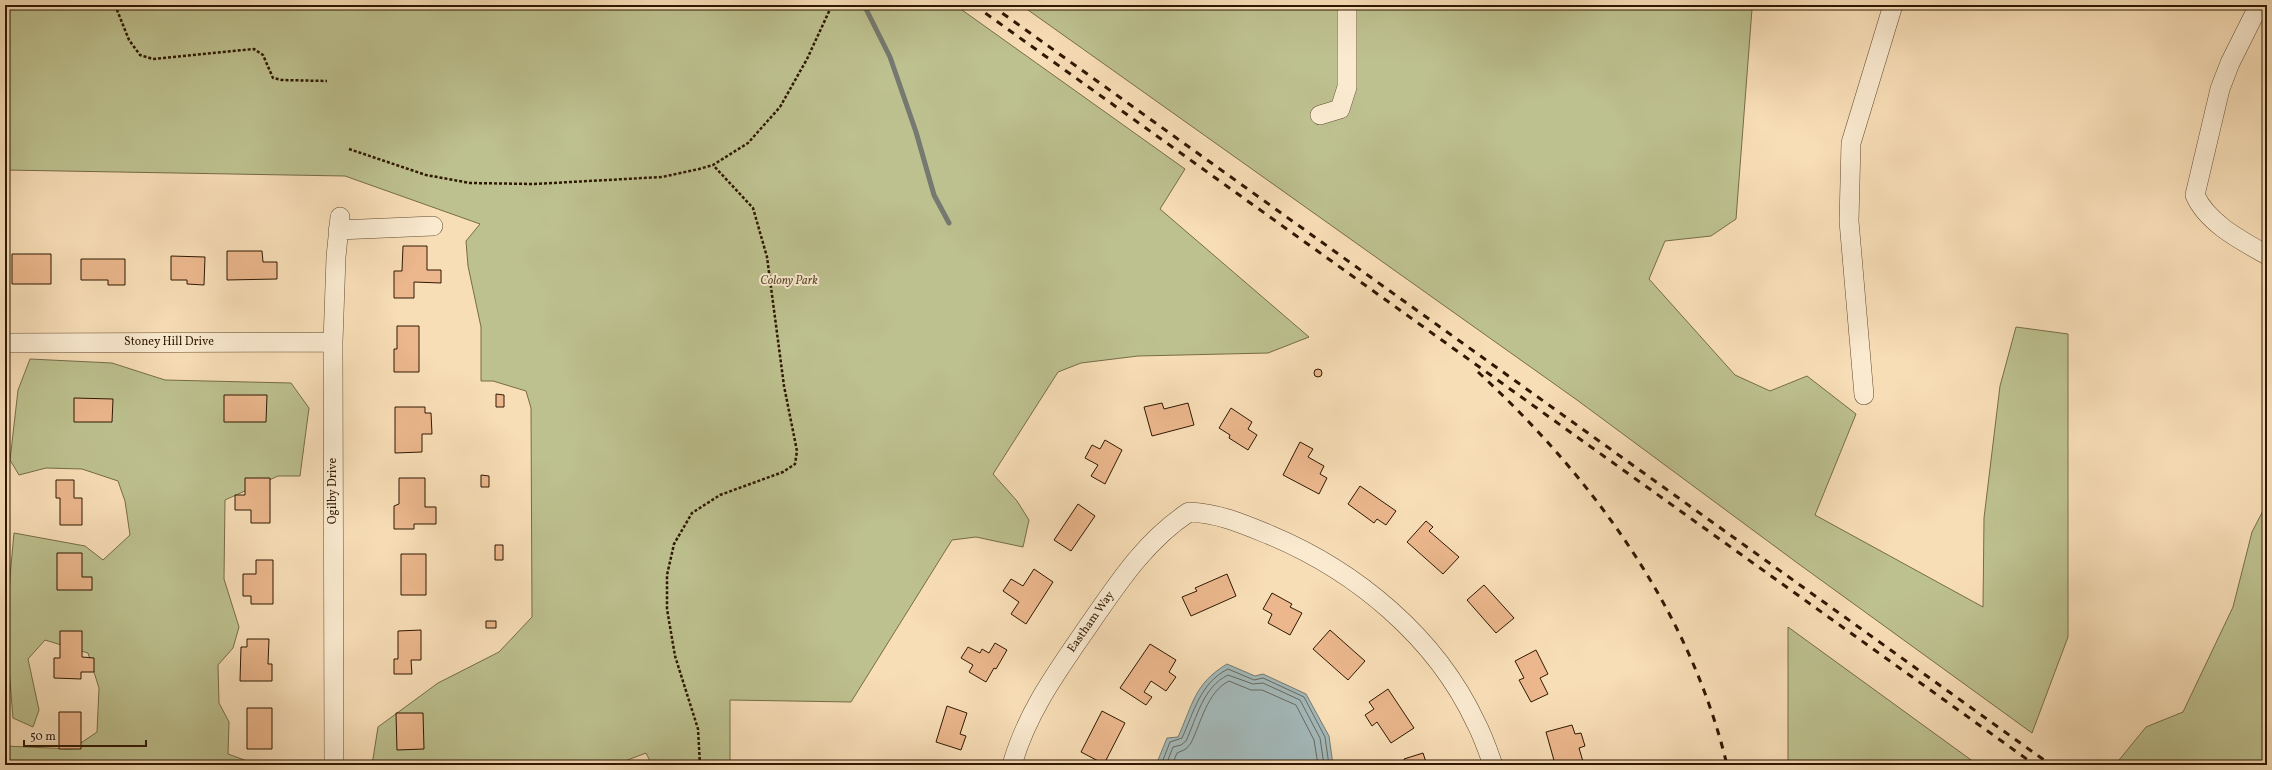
<svg xmlns="http://www.w3.org/2000/svg" width="2272" height="770" font-family="Vollkorn,serif">
	<rect width="100%" height="100%" fill="#f8deb7"/>
	<filter id="stains"><feTurbulence type="fractalNoise" baseFrequency=".005" numOctaves="4"/><feColorMatrix values="0 0 0 0 .2 0 0 0 0 .09 0 0 0 0 .02 0 0 0 .5 -.17"/></filter>
	<radialGradient id="worn" r=".72"><stop offset=".6" stop-color="#630" stop-opacity="0"/><stop offset="1" stop-color="#630" stop-opacity=".3"/></radialGradient>
	<!-- green -->
	<path fill="#bdc18f" stroke="#766c48" d="M5,5H955L1185,169L1160,209L1309,337L1268,353L1138,356L1081,363L1058,372L993,474L1017,501L1029,520L1023,547L976,537L952,540L851,702L730,700V765H652L646,753L625,761L622,765H372L378,727L438,683L499,652L532,617L531,408L526,391L493,381H481V327L468,266L466,241L480,224L345,176L5,170Z
		M1021,5H1687L1752,9L1736,219L1711,236L1665,241L1649,279L1735,375L1770,391L1807,376L1856,414L1815,515L1983,607L1984,518L2000,386L2016,327L2068,334V637L2032,733L1796,562L1577,400Z
		M30,359L112,363L165,380L291,383L309,408L300,476H278L225,500L224,579L239,627L233,648L218,665L219,703L229,722L228,754L250,762L251,765H5V746L72,749L97,732L99,688L88,653L45,640L28,659L39,710L33,727L13,718L7,644L10,577L14,533L85,546L103,560L130,535L125,501L118,481L82,469L46,468L19,475L10,460L18,390Z
		M2267,503V765H2115L2146,727L2183,712L2233,607L2252,532Z
		M1788,627L1978,765H1788Z"/>
	<!-- water -->
	<path fill="#a3b9ba" stroke="#757970" d="M1227,664L1255,676L1263,674L1306,694L1329,736L1333,765H1156L1167,738L1178,737C1193,704 1194,684 1227,664Z"/>
	<g fill="none" stroke-linecap="round" stroke-linejoin="round">
		<!-- shore -->
		<path stroke="#69685e" stroke-width="1" d="M1161,765L1170,742L1182,738C1194,712 1200,683 1228,669L1254,680L1263,678L1304,697L1325,737L1329,765
			M1166,765L1173,747L1181,745L1186,741C1197,717 1203,687 1228,675L1253,684L1263,683L1300,700L1320,738L1324,765
			M1172,765L1177,753L1186,749L1191,743C1201,723 1207,692 1229,681L1251,690H1262L1296,705L1314,740L1318,765"/>
		<!-- stream -->
		<path stroke="#757970" stroke-width="5" d="M864,5L890,57L916,132L934,195L949,223"/>
	</g>
	<!-- building -->
	<path fill="#ecb78d" stroke="#2f1802" d="M403,246H427V270H441V283L414,282V298H394V271H402Z
		M227,251H262L263,262H277V279L227,280Z
		M12,254H51V284H12Z
		M171,256L205,257L204,285L187,284V280H171Z
		M81,259H125V285H108V280H81Z
		M397,326H419V372H394V349H397Z
		M1314 373a4 4 0 1 1 8 0a4 4 0 1 1-8 0Z
		M496,394L504,395V407H496Z
		M224,395H267L266,422H224Z
		M74,398L113,399L112,422H74Z
		M1162,403L1164,409L1188,403L1194,425L1152,436L1144,407Z
		M395,407H425V413H431L432,434H422V452L395,453Z
		M1231,408L1252,422L1248,429L1257,435L1248,450L1229,438L1230,435L1219,428Z
		M1105,440L1122,450L1105,484L1091,476L1098,465L1085,458L1092,445L1100,449Z
		M1300,442L1313,449L1308,457L1324,466L1320,474L1327,478L1319,494L1283,475Z
		M481,475L489,476V487H481Z
		M245,478H270V523H251V510H235V495H245Z
		M399,478H425V507H436V524H414V529H394V506L399,504Z
		M56,480H74V498H82V525H60V498H56Z
		M1360,486L1396,511L1386,525L1377,519L1374,523L1348,504Z
		M1078,504L1095,516L1071,551L1054,540Z
		M1426,521L1433,527L1429,531L1459,557L1443,574L1407,542Z
		M495,545H503V560H495Z
		M57,553H82V577H92V590H57Z
		M401,554H426V595H401Z
		M256,560H273V604H251V596H243V574H256Z
		M1034,569L1053,582L1026,624L1011,614L1019,602L1003,591L1011,579L1023,586Z
		M1227,574L1236,596L1191,616L1182,597L1197,591L1195,588Z
		M1484,585L1514,618L1496,633L1467,600Z
		M1272,593L1292,604L1290,607L1302,613L1290,635L1268,623L1272,614L1263,609Z
		M486,621H496V628H486Z
		M421,630V660H411L412,674H394V659H398V631Z
		M1330,630L1365,661L1348,680L1313,649Z
		M60,631H82V657L94,658V672H81V679L54,678V658H60Z
		M247,639H269L268,664H272V681H240L241,647H247Z
		M995,643L1007,650L996,669L994,668L986,682L969,672L973,665L961,658L968,647L980,653L982,649L989,653Z
		M1150,644L1176,660L1169,672L1176,677L1166,691L1151,681L1144,692L1152,697L1146,705L1120,688Z
		M1536,650L1548,674L1540,678L1548,694L1531,702L1519,680L1524,678L1515,661Z
		M1388,689L1414,728L1391,743L1377,722L1372,726L1365,715L1374,709L1369,702Z
		M947,706L967,713L960,734L966,736L961,750L936,742Z
		M247,708H272V749H247Z
		M1102,711L1125,723L1104,764L1081,752Z
		M59,712H81V749H59Z
		M396,713H423L424,749L397,750Z
		M1572,725L1575,734L1581,733L1585,746L1579,748L1584,765H1561L1560,762L1555,764L1546,732Z
		M1423,753L1427,765H1405L1404,759Z"/>
	<g fill="none" stroke-linecap="round" stroke-linejoin="round">
		<!-- minor casing -->
		<g stroke="#614a2f" stroke-width="20">
			<path id="minor" d="M2259,5L2230,63L2220,89L2195,195C2207,223 2242,241 2267,255
				M1320,115L1340,109L1347,87V5
				M338,230L433,226
				M5,343L333,342
				M1864,395L1849,221L1851,143L1893,5
				M334,765L333,342L336,257L340,217
				M1012,765C1027,712 1058,670 1089,625C1118,583 1146,540 1189,512C1218,513 1243,524 1270,535C1356,571 1436,637 1476,723C1483,736 1488,751 1493,765"/>
		</g>
		<!-- path -->
		<path stroke="#2f1802" stroke-width="2.5" stroke-dasharray="3 2" stroke-linecap="butt" d="M115,5L129,40L140,55L153,59L254,49L263,55L273,78L282,80L327,81
			M349,149L426,175L470,183L534,184L662,177L699,169L713,165L748,143L780,107L807,59L832,5
			M700,765L698,729L675,656L667,609V575L674,544L692,513L720,495L783,472L795,464L797,451L784,386L767,257L753,208L713,165"/>
		<!-- minor -->
		<use href="#minor" stroke="#faead0" stroke-width="19"/>
		<!-- rail -->
		<path stroke="#2f1802" stroke-width="3" stroke-dasharray="7 7" stroke-linecap="butt" d="M974,5L2035,765
			M991,5L2051,765
			M1478,372C1593,478 1690,611 1727,765"/>
	</g>
	<g text-anchor="middle" dominant-baseline="central" stroke-width="4" stroke-linejoin="round" paint-order="stroke">
		<!-- park labels -->
		<g font-size="12" font-style="italic" fill="#5a4b2c" stroke="#faead0">
			<text x="789" y="281">Colony Park</text>
		</g>
		<!-- street labels -->
		<g font-size="12" fill="#2f1802" stroke="#faead0">
			<text x="169" y="342">Stoney Hill Drive</text>
			<text transform="translate(333 491) rotate(-90)">Ogilby Drive</text>
			<text transform="translate(1091 622) rotate(-55)">Eastham Way</text>
		</g>
	</g>
	<!-- margin -->
	<rect width="2272" height="770" fill="none" stroke="#f8deb7" stroke-width="20"/>
	<rect x="6" y="6" width="2260" height="758" fill="none" stroke="#2f1802" stroke-width="2"/>
	<rect x="10" y="10" width="2252" height="750" fill="none" stroke="#2f1802"/>
	<!-- scale -->
	<path d="M24 740v6h122v-6" fill="none" stroke="#2f1802" stroke-width="2"/>
	<text x="30" y="740" font-size="12" fill="#2f1802" stroke="#faead0" stroke-width="3" paint-order="stroke">50 m</text>
	<rect width="100%" height="100%" filter="url(#stains)"/>
	<rect width="100%" height="100%" fill="url(#worn)"/>
</svg>
